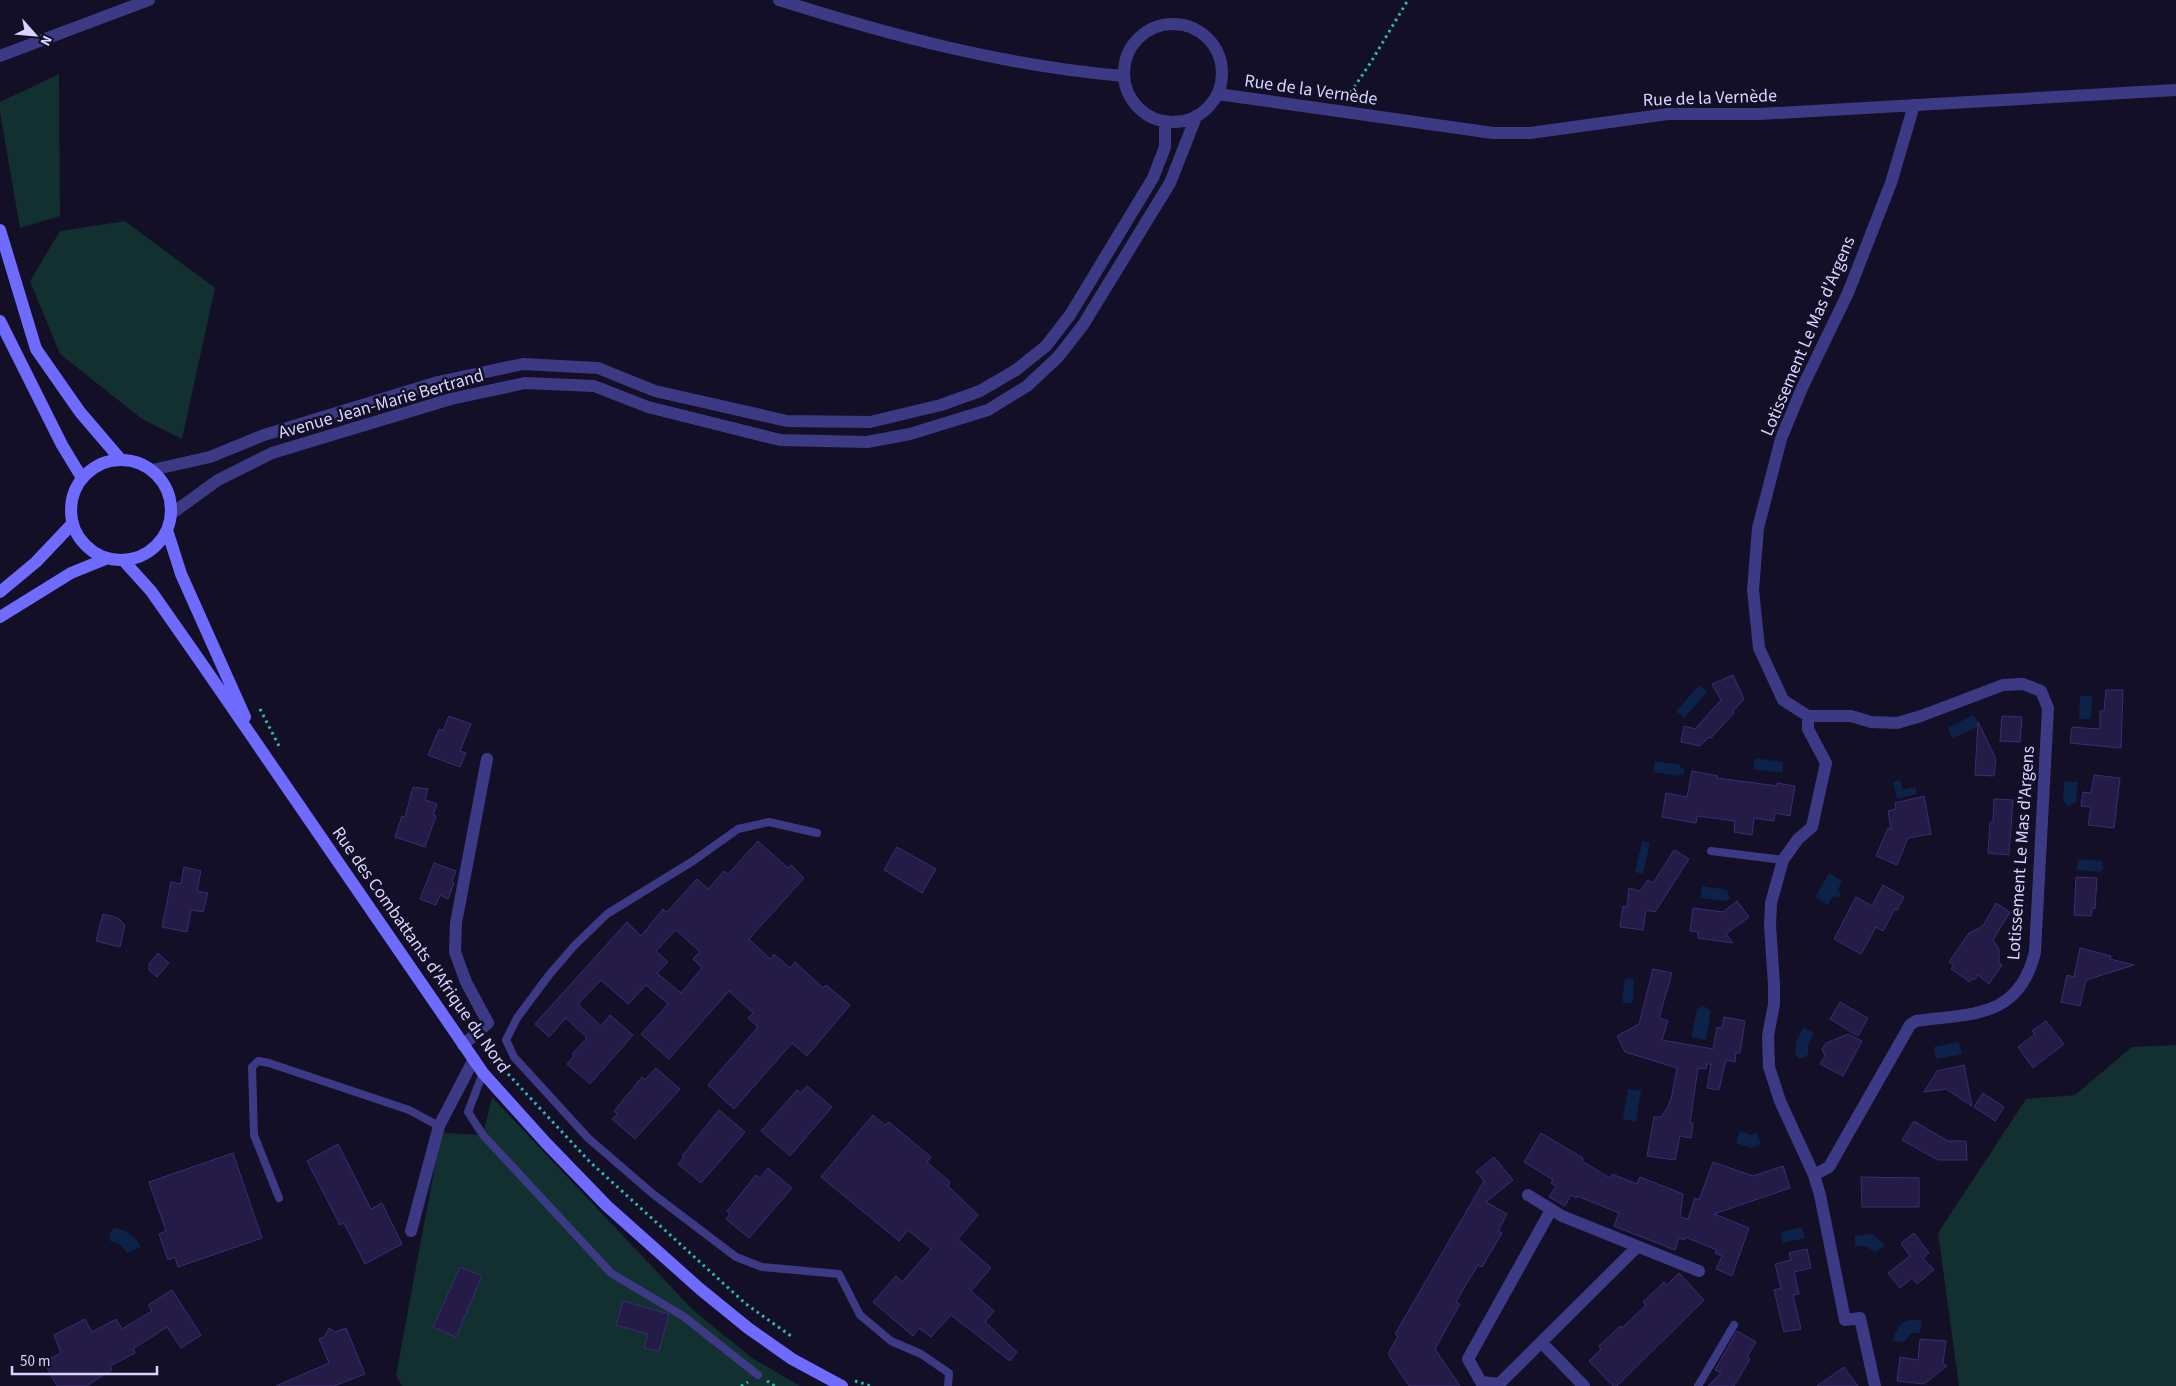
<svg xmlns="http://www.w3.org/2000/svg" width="2176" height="1386" font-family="'Source Sans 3',sans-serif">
	<rect width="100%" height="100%" fill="#130f26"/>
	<!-- green -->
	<path fill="#12302f" d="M59,74L60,216L20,228L0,112V102Z
		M125,221L215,288L182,439L142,419L60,354L30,281L60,231Z
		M2176,1045V1386H1959L1938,1233L2026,1099L2075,1095L2132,1047Z
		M492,1097L693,1310L752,1358L800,1386H402L396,1375L441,1133L483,1135Z"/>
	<!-- water -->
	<path fill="#0c2248" d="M1700,685L1707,692L1684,718L1676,711Z
		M2080,696H2092L2091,719H2079Z
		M1971,716H1974L1978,723L1977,727L1952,739L1948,728Z
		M1755,758L1783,762L1782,773L1753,769Z
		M1655,761L1681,765L1680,768L1684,769V775L1679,774V776L1653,772Z
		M1900,780L1903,790L1915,787L1917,794L1897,799L1893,782Z
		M2064,781L2078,782L2076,802L2069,806L2063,801Z
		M1642,841L1650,843L1643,874L1635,872Z
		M2078,859L2101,861L2104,868L2100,872L2077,870Z
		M1829,873L1842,881L1837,891L1840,892V896L1838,898L1833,896L1828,905L1815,897Z
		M1702,886L1727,890L1730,898L1726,901L1700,898Z
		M1625,978L1634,979L1633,1002L1630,1003H1624L1622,1000Z
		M1702,1006H1704L1711,1011L1706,1040L1691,1037L1697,1009H1699Z
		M1803,1027L1814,1033L1808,1045V1054L1804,1058H1799L1795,1054L1796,1042Z
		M1959,1042L1962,1054L1936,1059L1934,1047Z
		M1628,1089L1641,1091L1636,1122L1623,1119Z
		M1740,1131L1751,1135L1756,1133L1761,1144L1751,1148L1736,1143Z
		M1802,1227L1805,1238L1783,1243L1781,1232Z
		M115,1228C126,1229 136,1237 141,1247L127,1253L120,1244L110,1241V1232Z
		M1873,1234L1885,1246L1875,1252L1866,1246H1855V1236Z
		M1922,1320L1920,1333H1911L1904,1342L1892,1341C1899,1324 1902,1318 1922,1320Z"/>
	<!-- building -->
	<path fill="#241b47" stroke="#3b2d73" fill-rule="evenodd" d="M1733,675L1744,699L1733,711L1734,713L1711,738L1709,737L1700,746L1681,742L1684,726L1695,729L1721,700L1712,684Z
		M2106,690H2123L2121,748L2070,743L2072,727L2100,729V711H2104Z
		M449,716L471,724L460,751L466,753L460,767L428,755L439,729L443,731Z
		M2002,716L2022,717L2020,742L2000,741Z
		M1978,722L1996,759L1994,776L1975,775Z
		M1692,771L1718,776L1717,778L1777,786V783L1795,786L1790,816L1775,813L1774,821L1754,818L1752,835L1734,832L1735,821L1697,816L1696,823L1662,817L1666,793L1687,797Z
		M2094,775L2120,778L2114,828L2088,825L2091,807L2081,806L2083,792L2091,793Z
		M413,787L428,789L425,800L437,804L433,815L436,816L425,847L395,837L402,816L405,817Z
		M1924,796L1931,834L1908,838L1897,865L1876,856L1888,828L1891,829L1888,811L1896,809L1895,803Z
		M1994,799L2013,800L2009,855L1988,853L1990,822L1993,823Z
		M758,841L788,868L791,865L804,878L749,939L770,959L774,954L790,968L795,962L823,988L826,985L850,1005L807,1056L792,1043L734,1109L708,1085L758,1027L748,1018L753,1013L729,991L669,1059L641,1034L668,1004L646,985L628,1004L601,980L578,1004L601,1026L610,1015L633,1035L590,1084L567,1064L574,1056L572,1054L587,1038L566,1018L549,1037L535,1024L627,922L641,936L663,909L667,912L697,879L708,889L724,871L728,874ZM676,930L700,952L693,959L702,968L681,993L657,973L668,962L656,951Z
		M897,847L936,869L922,893L884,870Z
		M1674,850L1689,859L1655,912L1646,910L1643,930L1620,927L1623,906L1627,907L1629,888L1640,891L1648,880L1653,883Z
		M434,863L456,871L452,882L454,883L448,899L440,895L436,905L420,899Z
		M184,867L201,871L197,891L208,893L203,912L191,910L187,932L162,927L171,882L181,884Z
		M2076,877L2097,878L2095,909L2092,908L2091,916L2074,915Z
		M1883,885L1904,897L1897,910L1895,909L1883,931L1876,927L1861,954L1834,939L1856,897L1872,906Z
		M1737,901L1749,917L1726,934L1733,943L1698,938V932L1690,931L1693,908L1723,912Z
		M1996,903L2010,912L1993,940L1999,949V962L2002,965L1989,984L1978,975L1974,980L1972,978L1970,982L1951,969L1954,965L1949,962L1969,933L1983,926Z
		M103,914L118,918L125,925L120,947L96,941Z
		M2080,948L2111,956L2110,959L2134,965L2086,980L2080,1006L2061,1002L2067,975L2074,977Z
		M158,953L169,963L157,977L149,970V964Z
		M1653,969L1672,973L1659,1018L1668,1021L1662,1040L1713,1049L1717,1027L1722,1028L1724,1017L1745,1021L1740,1053H1736L1735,1062L1726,1060L1719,1090L1707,1088L1711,1064H1707L1706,1069L1698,1068L1690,1123H1693L1691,1138L1680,1136L1675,1160L1647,1156L1654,1117H1661L1668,1107L1670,1100H1671L1677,1068L1625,1052L1617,1036L1639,1024Z
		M1840,1002L1868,1018L1858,1036L1830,1019Z
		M2046,1021L2064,1044L2033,1068L2018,1047L2035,1034L2032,1031Z
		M1848,1034L1862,1041L1843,1076L1820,1064L1825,1056L1822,1049L1826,1043Z
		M1964,1065L1972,1106L1946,1089L1924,1092L1937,1071Z
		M656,1068L680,1089L635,1139L612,1119L617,1114L614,1111L642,1077L645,1080Z
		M807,1086L832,1107L790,1156L761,1131L797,1090L801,1093Z
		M1983,1093L2004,1107L1995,1121L1974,1107Z
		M719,1110L745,1132L701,1183L678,1164L684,1157L682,1156Z
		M873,1115L885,1125L889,1122L931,1157L927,1162L950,1182L948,1186L978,1215L958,1239L991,1268L971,1291L994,1311L985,1322L1017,1352L1010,1361L951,1315L931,1337L919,1328L913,1336L873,1302L896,1276L902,1282L931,1249L908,1230L899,1241L821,1177Z
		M1914,1121L1948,1141H1966L1967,1160H1938L1902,1140Z
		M1541,1133L1583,1158L1582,1161L1610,1178L1612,1174L1637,1184L1640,1177L1683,1194L1680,1217L1688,1219L1695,1198L1699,1200L1713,1162L1753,1176L1783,1166L1790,1188L1714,1214L1749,1228L1732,1276L1716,1269L1722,1256L1715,1253L1717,1250L1685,1237L1684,1240L1679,1238L1675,1250L1614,1226L1619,1213L1577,1196L1576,1198L1571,1195L1565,1206L1549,1197L1556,1186L1551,1183L1553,1180L1524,1162Z
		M338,1144L371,1209L382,1203L402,1244L365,1264L344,1223L340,1225L307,1161Z
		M233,1153L262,1238L178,1267L175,1257L168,1260L159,1234L166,1231L149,1182Z
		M1494,1157L1513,1180L1486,1202L1507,1214L1498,1231L1502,1233L1482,1267L1478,1265L1464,1288L1456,1302L1460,1304L1435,1349L1460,1386H1409L1388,1354L1398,1336L1395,1334L1484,1181L1476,1172Z
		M768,1168L792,1188L749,1238L726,1219L730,1214L727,1211L756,1175L760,1178Z
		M1861,1177L1919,1178V1207H1862Z
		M1914,1233L1929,1253L1923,1258L1934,1270L1917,1284L1912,1278L1900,1288L1888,1273L1910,1256L1901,1243Z
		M1807,1249L1811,1268L1794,1272L1799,1294L1793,1295L1801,1329L1784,1332L1774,1290L1781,1288L1775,1264L1791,1260L1789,1253Z
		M460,1267L482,1276L456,1337L433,1327Z
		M1679,1273L1704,1300L1617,1386H1613L1589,1361L1601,1349L1599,1346L1620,1326L1622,1328L1646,1305L1643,1302L1664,1282L1667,1285Z
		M172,1290L201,1335L181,1348L167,1327L133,1349L135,1353L110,1366L112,1370L86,1386H57L44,1362L61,1353L54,1335L85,1319L92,1332L116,1319L122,1329L152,1311L148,1305Z
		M623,1301L669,1314L659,1351L644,1348L648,1334L616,1325Z
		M329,1328L335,1332L346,1328L365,1374L334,1386H276L329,1363L319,1339L324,1337Z
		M1737,1331L1756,1342L1747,1357L1750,1359L1734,1386H1708L1721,1373L1715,1370Z
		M1920,1339L1946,1341L1943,1363L1947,1366L1924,1384L1897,1381L1900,1357L1918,1360Z
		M1844,1367L1858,1386H1817Z"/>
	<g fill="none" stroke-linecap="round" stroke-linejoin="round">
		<!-- path -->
		<path stroke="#2fb8b0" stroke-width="3" stroke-dasharray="2.5 4" stroke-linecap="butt" d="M1347,98L1371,62L1408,0
			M260,709L279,746
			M508,1074L590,1162L746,1304L791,1336
			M767,1381L775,1386
			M855,1381L871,1386
			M741,1386L748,1382"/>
		<!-- service -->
		<path stroke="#3d3a85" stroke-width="8" d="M817,833L769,822L738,829L693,861L607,914L574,946L549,975L517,1018L506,1040L514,1057L588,1138L653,1194L736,1257L762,1267L839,1274L860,1315L891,1341L921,1354L949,1373L948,1386
			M1711,851L1783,860
			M483,1073L468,1112L483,1135L611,1273L683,1316L758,1375
			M279,1198L254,1135L252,1067L258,1061L269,1063L409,1110L439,1126
			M1698,1386L1734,1325"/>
		<!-- minor -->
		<path stroke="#3d3a85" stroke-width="12" d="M779,0C893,36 1005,66 1124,76
			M1124 73a49 49 0 1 1 98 0a49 49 0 1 1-98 0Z
			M0,56L149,0
			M1218,94L1493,133H1530L1668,114H1759L2176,90
			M152,470L210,457L264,435L438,382L523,364L598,368L655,391L787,421L870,422L941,405L980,391L1016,370L1046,346L1070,315L1153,178L1165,147V122
			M171,514L218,480L272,453L451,399L525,383L594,386L648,407L780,440L867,442L910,434L988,410L1027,386L1058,357L1083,325L1170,183L1196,117
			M1808,716V729L1826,763L1812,827L1798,839L1783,860L1771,903L1770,925L1774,984V1004L1768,1036L1769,1067L1780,1101L1814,1175L1829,1167L1910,1025L1916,1021C1972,1013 2019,1019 2035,952L2048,708L2041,691L2023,684L2003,685L1921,716L1897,723L1871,722L1851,716H1808L1783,700L1759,648L1753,590L1758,528L1781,439L1802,388L1848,293L1891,183L1914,105
			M463,1045L488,1023L466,982L455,952L456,923L487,759
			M1814,1175L1820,1195L1845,1320L1860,1318L1875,1386
			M1528,1195L1562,1216L1699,1271
			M1551,1210L1468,1359L1481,1382L1499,1384L1637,1247
			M411,1231L439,1126L474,1059
			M1541,1342L1584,1386"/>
		<!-- secondary -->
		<path stroke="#6f6bff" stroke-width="12" d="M0,230L36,349L80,412L121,460
			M0,321L62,445L82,478
			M71 510a50 50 0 1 1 100 0a50 50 0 1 1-100 0Z
			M167,530L181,574L245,717
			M123,560L151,591L200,661L483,1073L546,1143L607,1206L700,1289L748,1328L792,1359L842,1386
			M0,592L36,562L73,523
			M0,617L71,573L108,558"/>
	</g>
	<g text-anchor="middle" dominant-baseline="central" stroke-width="5" stroke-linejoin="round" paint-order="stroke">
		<!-- street labels -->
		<g font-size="18" fill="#d9d4ff" stroke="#130f26">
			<text transform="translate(1311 90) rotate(8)">Rue de la Vernède</text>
			<text transform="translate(1710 98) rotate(-2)">Rue de la Vernède</text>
			<text transform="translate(1808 336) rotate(-67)">Lotissement Le Mas d'Argens</text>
			<text transform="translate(381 404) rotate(-16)">Avenue Jean-Marie Bertrand</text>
			<text transform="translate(2021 853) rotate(-86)">Lotissement Le Mas d'Argens</text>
			<text transform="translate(421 950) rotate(55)">Rue des Combattants d'Afrique du Nord</text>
		</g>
	</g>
	<!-- north arrow -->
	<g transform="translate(35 35) rotate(117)" stroke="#130f26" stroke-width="4" paint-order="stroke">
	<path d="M0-4L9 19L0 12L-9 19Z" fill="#d9d4ff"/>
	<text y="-8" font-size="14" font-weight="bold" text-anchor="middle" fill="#d9d4ff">N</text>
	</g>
	<!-- scale -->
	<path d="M12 1366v8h145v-8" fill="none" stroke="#d9d4ff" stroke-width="2.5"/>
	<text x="20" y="1366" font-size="15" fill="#d9d4ff" stroke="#130f26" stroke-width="4" paint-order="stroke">50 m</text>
</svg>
